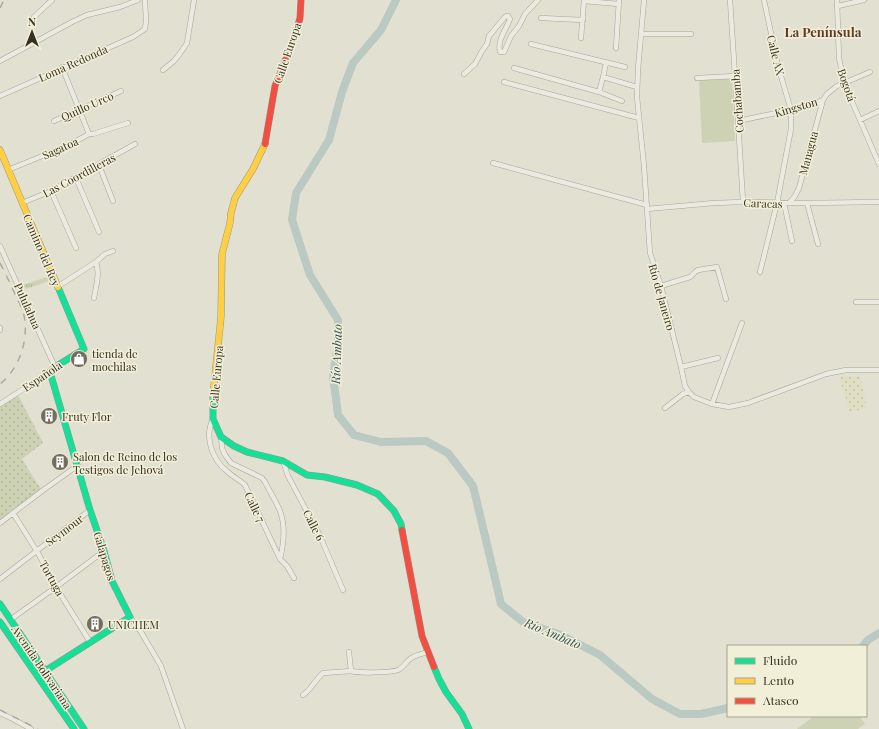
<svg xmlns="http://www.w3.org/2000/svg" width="879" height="729" font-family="'Playfair Display',serif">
	<defs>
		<pattern id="farmland-dots" width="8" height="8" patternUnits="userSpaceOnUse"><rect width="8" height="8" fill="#e0dfc3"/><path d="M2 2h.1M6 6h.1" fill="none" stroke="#c1c0a7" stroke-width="1.8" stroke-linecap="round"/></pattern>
		<pattern id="grass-tufts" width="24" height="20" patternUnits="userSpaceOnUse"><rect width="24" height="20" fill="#cdd2b5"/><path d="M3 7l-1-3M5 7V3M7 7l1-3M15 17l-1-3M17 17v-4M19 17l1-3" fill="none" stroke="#b1b59b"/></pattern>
		<pattern id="garden-dots" width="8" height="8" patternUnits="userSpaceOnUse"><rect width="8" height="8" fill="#cdd2b5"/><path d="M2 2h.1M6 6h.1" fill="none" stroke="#b1b59b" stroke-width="1.8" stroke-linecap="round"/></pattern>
	</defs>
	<rect width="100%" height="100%" fill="#e2e0d1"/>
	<!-- farmland -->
	<path fill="url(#farmland-dots)" d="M860,375L867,408L850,412L839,377Z"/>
	<!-- grass -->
	<path fill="url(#grass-tufts)" d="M47,277L49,281L26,289L23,285Z"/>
	<!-- garden -->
	<path fill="url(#garden-dots)" d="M17,393L43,443L22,459L42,491L0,522V404Z"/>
	<!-- pitch -->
	<path fill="#cdd2b5" d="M732,78L735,141L702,143L699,80Z
		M814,716H859L865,724L858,729H797Z"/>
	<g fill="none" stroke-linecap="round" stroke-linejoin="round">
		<!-- river -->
		<path stroke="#bac9c2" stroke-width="8" d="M396,0L381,30L353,63L342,92L329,140L296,193L292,220L310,275L338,320V345L333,376L338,415L354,435L381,442L426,441L448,453L473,486L485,536L501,604L523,622L561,635L600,655L652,699L680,714H701L728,708
			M863,646L868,640L879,633"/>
		<!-- street casing -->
		<g stroke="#a8a599" stroke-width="5.5">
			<path id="street" d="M644,0L638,69L637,97L644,166L650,253L661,286L681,367L685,386L689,392L694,397L712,404L729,407L748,403L826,374L846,370H879
				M730,0L738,121L743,202
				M837,0L839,58L844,83L879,164
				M584,1L619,4
				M838,6L864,0
				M34,17L52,0
				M541,18L583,20
				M641,34H691
				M581,38L584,0
				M531,44L625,67
				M616,48L619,0
				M0,61L72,22L87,15L120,7L138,0
				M62,67L89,134
				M514,68L599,92L622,101
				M163,70L174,61L181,52L187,43L194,0
				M464,74L475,64L482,51L487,44L489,36L504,18L506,16H508L510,19C506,30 497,40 500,52H504L511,36L519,26L525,14L538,0
				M603,77L606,63
				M697,78L736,76
				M504,82L639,118
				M599,92L603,77L637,87
				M0,96L133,37L145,29L146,21L145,0
				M860,120L879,111
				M54,121L121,91
				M738,121L805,107L823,100L827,94L837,86L870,72
				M493,163L647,205
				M99,165L113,201
				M8,170L69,145L89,134H93L128,123
				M76,178L99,232
				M51,191L76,248
				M22,203L51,191L135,144
				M784,203L792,241
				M789,203L795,196L799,188L823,100
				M807,203L818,244
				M647,209L714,203L743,202L807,203L879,202
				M0,246L55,367
				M96,262L105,254L113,251
				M760,272L777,203L791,129V110L778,66L764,0
				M661,286L690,277C693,275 694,272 698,270L717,267L726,299
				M57,287L96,262C100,273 96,287 94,298
				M856,302H879
				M0,328V330
				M681,367L718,358
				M0,404L50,372
				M712,404L742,323
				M665,408L683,394L689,392
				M213,419C204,437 212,460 228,472C233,477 240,480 245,485L280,559L287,566L294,578
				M221,437L222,448L225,455L231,463L262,478L265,482C270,492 276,501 280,511C286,527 284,543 280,559
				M283,461L288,476L320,536L343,590
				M13,513L38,553L56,587L90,642
				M0,523L42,491L77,466
				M0,579L90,510
				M130,617L141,632L161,666L183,729
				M10,620L56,587L104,551
				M351,671C358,673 391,673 398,670C403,668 406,662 410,659C415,655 422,654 428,652
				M303,695C311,690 315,680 323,673L351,671L349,652
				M0,713L13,719L31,729"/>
		</g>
		<!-- fast casing -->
		<g stroke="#989589" stroke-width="7">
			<path id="fast" d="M213,395V419L221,437L234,446L247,452L283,461L307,475L325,477L357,485L378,494L394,511L401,524L402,530
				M0,604L84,729
				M0,622L74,729
				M434,667L439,679L446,692L462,714L469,729
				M39,678L45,671L130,617L112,581L104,551L90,510L50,372L55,367L84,349L58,287"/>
		</g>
		<!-- slow casing -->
		<g stroke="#989589" stroke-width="7">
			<path id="slow" d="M0,150L58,287
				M213,395L221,317L222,254L230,223L231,213L235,198L253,169L265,144"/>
		</g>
		<!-- jam casing -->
		<g stroke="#989589" stroke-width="7">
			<path id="jam" d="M265,144L275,86L295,36L300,18L301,0
				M402,530L422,636L434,667"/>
		</g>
		<!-- street -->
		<use href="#street" stroke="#ebeae1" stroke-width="4.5"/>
		<!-- fast -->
		<use href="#fast" stroke="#16e098" stroke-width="6"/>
		<!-- slow -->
		<use href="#slow" stroke="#ffcf43" stroke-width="6"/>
		<!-- jam -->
		<use href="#jam" stroke="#f24e42" stroke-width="6"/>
		<!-- rail -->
		<path stroke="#acaaa1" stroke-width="1.5" stroke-dasharray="7 7" stroke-linecap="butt" d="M0,8L4,0
			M0,263C5,273 10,283 15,294C17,299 21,305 23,311C30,336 21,367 0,384
			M0,710L38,729"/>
	</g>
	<!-- icons -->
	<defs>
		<g id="shop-disc" transform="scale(0.9)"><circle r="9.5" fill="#736d5f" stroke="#f2efd8"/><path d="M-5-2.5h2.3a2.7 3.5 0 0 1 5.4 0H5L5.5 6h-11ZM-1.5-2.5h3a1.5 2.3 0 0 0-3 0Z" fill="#fff"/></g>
		<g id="building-disc" transform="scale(0.9)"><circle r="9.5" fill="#736d5f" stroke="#f2efd8"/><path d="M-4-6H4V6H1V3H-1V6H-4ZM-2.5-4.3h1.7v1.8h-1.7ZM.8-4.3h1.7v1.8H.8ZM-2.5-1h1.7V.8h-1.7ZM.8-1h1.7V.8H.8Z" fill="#fff"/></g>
	</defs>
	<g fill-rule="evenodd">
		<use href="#shop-disc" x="79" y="359"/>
		<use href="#building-disc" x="49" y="416"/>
		<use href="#building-disc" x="60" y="462"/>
		<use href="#building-disc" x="95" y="624"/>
	</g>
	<g text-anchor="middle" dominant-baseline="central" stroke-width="3" stroke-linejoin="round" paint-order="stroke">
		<!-- street labels -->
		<g font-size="11" fill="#372f21" stroke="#f2efd8">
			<text transform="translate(287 53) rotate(-71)">Calle Europa</text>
			<text transform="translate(776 55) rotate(76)">Calle AX</text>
			<text transform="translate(73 63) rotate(-24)">Loma Redonda</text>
			<text transform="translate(847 85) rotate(71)">Bogotá</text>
			<text transform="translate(737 101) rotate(-94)">Cochabamba</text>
			<text transform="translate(87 106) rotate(-24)">Quillo Urco</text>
			<text transform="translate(796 107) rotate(-16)">Kingston</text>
			<text transform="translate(60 148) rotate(-24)">Sagatoa</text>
			<text transform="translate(808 153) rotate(-75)">Managua</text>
			<text transform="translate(79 175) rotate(-28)">Las Coordilleras</text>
			<text transform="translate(763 203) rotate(2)">Caracas</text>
			<text transform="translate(42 250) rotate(67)">Camino del Rey</text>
			<text transform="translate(662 297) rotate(74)">Río de Janeiro</text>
			<text transform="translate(28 306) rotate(66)">Pululahua</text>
			<text transform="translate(42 376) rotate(-34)">Española</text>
			<text transform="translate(216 377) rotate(-85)">Calle Europa</text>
			<text transform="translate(255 507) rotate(64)">Calle 7</text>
			<text transform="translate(314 525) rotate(63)">Calle 6</text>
			<text transform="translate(64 530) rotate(-37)">Seymour</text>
			<text transform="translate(105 556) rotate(73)">Galapagos</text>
			<text transform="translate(52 578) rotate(61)">Tortuga</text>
			<text transform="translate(42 667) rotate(56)">Avenida Bolivariana</text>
		</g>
		<!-- poi labels -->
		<g font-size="11" fill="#372f21" stroke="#f2efd8" text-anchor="start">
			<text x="92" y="353">tienda de<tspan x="92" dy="13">mochilas</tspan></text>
			<text x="62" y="416">Fruty Flor</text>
			<text x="73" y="456">Salon de Reino de los<tspan x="73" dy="13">Testigos de Jehová</tspan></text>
			<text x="108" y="624">UNICHEM</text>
		</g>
		<!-- water labels -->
		<g font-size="12" font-style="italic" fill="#325155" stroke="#f2efd8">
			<text transform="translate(336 354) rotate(-88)">Río Ambato</text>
			<text transform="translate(553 633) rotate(23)">Río Ambato</text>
		</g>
		<!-- quarter labels -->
		<g font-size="13" font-weight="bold" fill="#5f3b25" stroke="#f2efd8">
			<text x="823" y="31">La Península</text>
		</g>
	</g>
	<!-- legend -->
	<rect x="727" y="645" width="140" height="72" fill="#f2efd8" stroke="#a7a28f"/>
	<rect x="735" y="658" width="20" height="6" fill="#16e098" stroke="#a7a28f"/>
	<text x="763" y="665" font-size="12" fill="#372f21">Fluido</text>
	<rect x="735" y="678" width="20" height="6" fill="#ffcf43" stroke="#a7a28f"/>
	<text x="763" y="685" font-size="12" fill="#372f21">Lento</text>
	<rect x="735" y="698" width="20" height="6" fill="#f24e42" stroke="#a7a28f"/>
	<text x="763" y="705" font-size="12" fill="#372f21">Atasco</text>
	<!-- north arrow -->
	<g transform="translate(32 32)" stroke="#f2efd8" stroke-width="3" paint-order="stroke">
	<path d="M0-3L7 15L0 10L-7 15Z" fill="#372f21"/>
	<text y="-6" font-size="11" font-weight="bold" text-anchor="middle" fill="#372f21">N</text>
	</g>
</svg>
